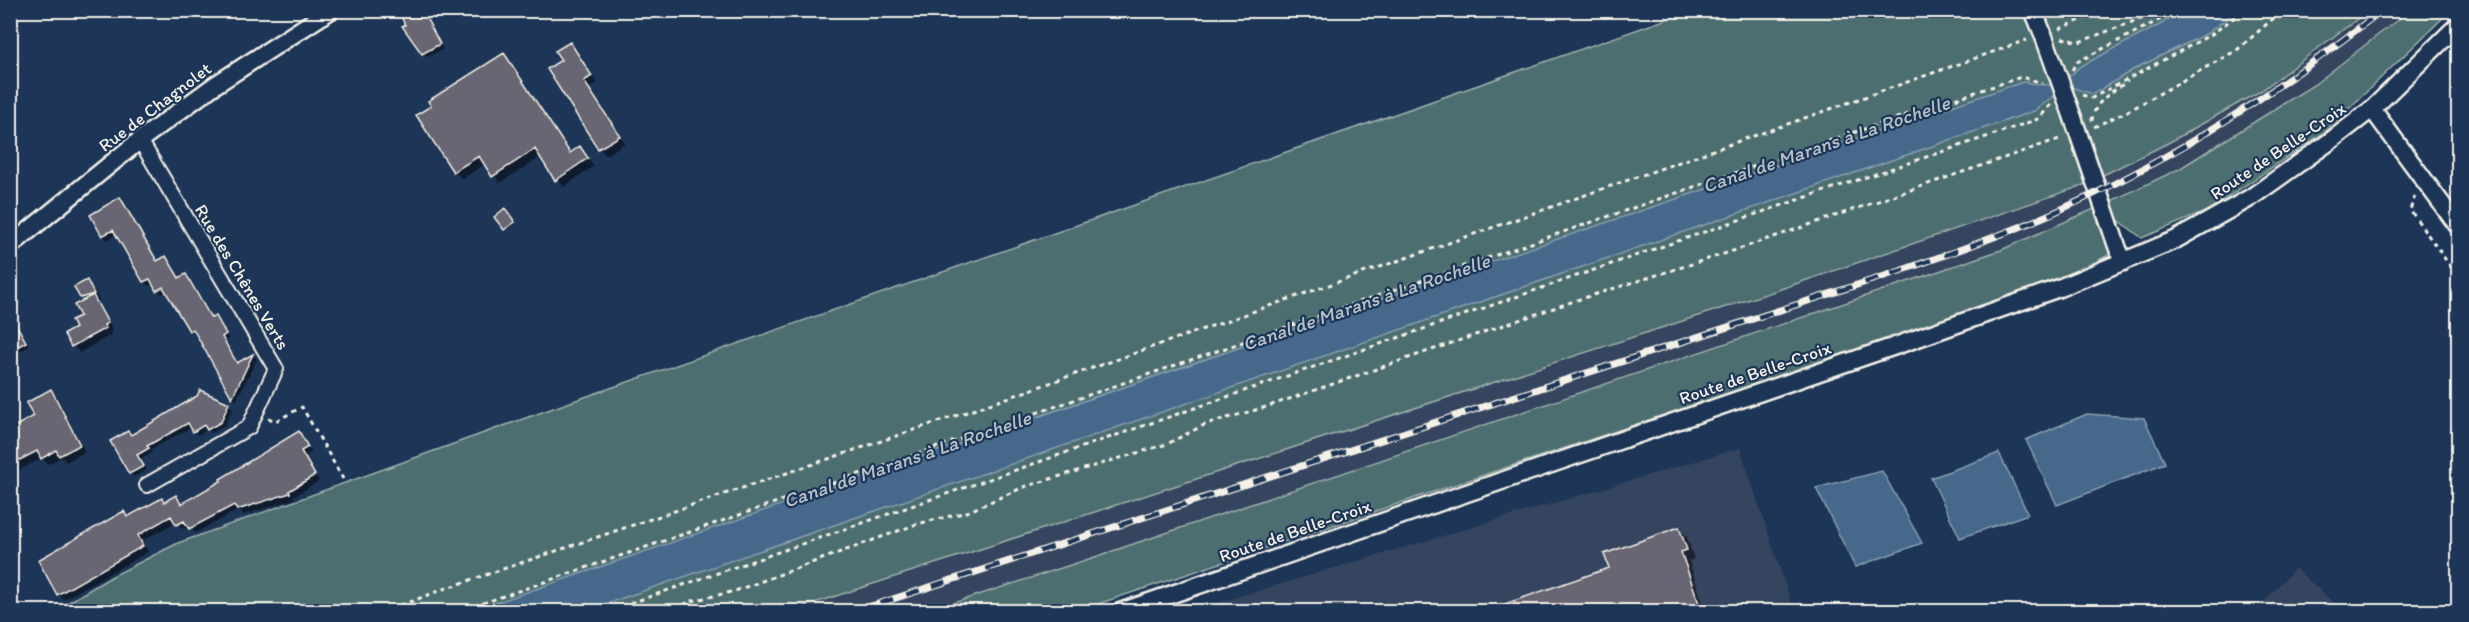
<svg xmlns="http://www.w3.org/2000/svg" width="2469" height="622" font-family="Itim,sans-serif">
	<rect width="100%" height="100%" fill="#1d3557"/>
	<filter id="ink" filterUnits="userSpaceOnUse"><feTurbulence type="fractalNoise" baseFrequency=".0167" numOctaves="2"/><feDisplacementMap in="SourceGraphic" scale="12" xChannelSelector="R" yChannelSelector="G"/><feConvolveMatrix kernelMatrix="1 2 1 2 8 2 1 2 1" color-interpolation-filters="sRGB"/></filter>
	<g filter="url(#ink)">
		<!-- built -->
		<path fill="#34445f" d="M2368,11H2409L2315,84L2179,169L2001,250L1095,557L926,611L790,612L1772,292L2081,186L2168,143L2262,90Z
			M1740,448L1794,611L1186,612Z
			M2295,568L2343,611H2255Z"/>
		<!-- green -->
		<path fill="#4d6e6f" stroke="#a0b0ac" stroke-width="1.5" d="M1690,11H2368L2262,90L2168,143L2081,186L1772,292L790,611L52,612L111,577L178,543L559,406Z
			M2409,11H2450L2326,131L2207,211L2142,238L2117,219L2109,202L2179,169L2315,84Z
			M2096,208L2110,254L2086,268L1927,327L1077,611L926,612L1095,557L2001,250Z"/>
		<!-- water -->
		<path fill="#44688b" stroke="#8a9fb0" stroke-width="1.5" d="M2179,11H2236L2206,34L2138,67L2093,94L2073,88L2051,98L2034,111L585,611L469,612L1436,280L2023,82C2048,87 2061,88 2079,67L2163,23Z
			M2087,414L2144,418L2165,463L2057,505L2026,440Z
			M1999,453L2028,514L1960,538L1931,478Z
			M1882,471L1922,543L1855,567L1816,488Z"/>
		<!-- shadow -->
		<path fill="#0007" d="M422,10L443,49L427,57L423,53Z
			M569,44L597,83L590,88L625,143L606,155L599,148L563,61Z
			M504,55L511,62L571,154L580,148L594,166L564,187L541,157L500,183L485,164L462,179L455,171L418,116Z
			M120,199L158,262L166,257L180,279L186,276L190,280L212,319L215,318L219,322L229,339L225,341L238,364L253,355L257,359L236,401L197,333L194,334L190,330L167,291L161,294L154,283L149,286L144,281L117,234L107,240L103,236L92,215Z
			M504,210L515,224L506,231L496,217Z
			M87,282L93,288L99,300L96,301L113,330L110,332L111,335L79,353L66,335L77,329L85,301L81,297Z
			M10,313L29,346L19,352L10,351Z
			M51,391L57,398L85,452L66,462L62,457L48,464L42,458L10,475V431L36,417Z
			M201,392L233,408L224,426L212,433L208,429L198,435L192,427L150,450L152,453L140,459L147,470L134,477L130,473L131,436L198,397Z
			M299,433L312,452L305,456L319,481L293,497L294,499L244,515L239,510L195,533L189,526L183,529L176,522L142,541L148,552L64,599L58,594L124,513L129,518L162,499L165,503L175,497L182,505L223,482Z
			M1679,529L1687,537L1694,559L1689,561L1706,612H1488L1611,569Z"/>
		<!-- building -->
		<path fill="#686672" stroke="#f4f1e8" stroke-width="1.5" d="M412,10H422L440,44L422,54L402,26L405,25L401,16Z
			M570,42L592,76L584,81L620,136L598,149L547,69L561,60L555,51Z
			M504,53L570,153L580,146L588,158L555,181L535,149L492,177L479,156L453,172L416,115L431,106L428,101Z
			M120,197L157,261L166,256L179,278L186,274L211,318L216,316L226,334L222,337L237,363L253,354L232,398L193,329L189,331L163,287L156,291L150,279L143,282L113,230L102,236L90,215Z
			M505,208L515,222L504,230L494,217Z
			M87,280L94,294L80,298L74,287Z
			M93,295L108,323L104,325L106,328L71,347L64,334L75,328L71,320L80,316L74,305Z
			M10,313L26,342L10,351Z
			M51,389L80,445L59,456L56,450L41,459L37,451L10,465V429L34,416L26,403Z
			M200,390L229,403L221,422L207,430L204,425L193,432L188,423L147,446L149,448L137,455L144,466L129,474L110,441L128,431L131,435L197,396Z
			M299,431L308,447L301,451L315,475L289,491L290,493L237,510L234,505L189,529L184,521L176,525L171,516L138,535L143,546L57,595L38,560L124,511L127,517L162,498L164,502L176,495L181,504L221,481L220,479Z
			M1679,527L1687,550L1681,552L1702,612H1490V609L1609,568L1604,554Z"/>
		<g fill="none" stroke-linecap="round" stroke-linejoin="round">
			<!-- minor casing -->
			<g stroke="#f4f1e8" stroke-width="18">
				<path id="minor" d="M140,140L276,369L249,427L147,485"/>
			</g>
			<!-- tertiary casing -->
			<g stroke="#f4f1e8" stroke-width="21">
				<path id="tertiary" d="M2033,10L2043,34
					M2372,109L2458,226
					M2073,118L2118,249L2124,262
					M10,246L140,140L215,85L331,10
					M1120,612L1898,345L2059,288L2175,240L2250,198L2329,142L2372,109L2458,25"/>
			</g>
			<!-- path -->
			<path stroke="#f4f1e8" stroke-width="3" stroke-dasharray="4.5 4.5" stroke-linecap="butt" d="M2059,29L2105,10
				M2062,38L2079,42L2164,10
				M2072,70L2077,62L2169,15L2165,10
				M2082,95L2092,98L2212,34L2244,10
				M2092,121C2094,101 2113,91 2128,81
				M2094,127L2132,109L2237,50L2283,10
				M2415,196L2410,210L2458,277
				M268,418L276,421L302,407L343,479
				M384,612L441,590L967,412L2027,40
				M457,612L1828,141L2021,77L2043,83
				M605,612L1756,214L2001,132L2038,119L2051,105
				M667,612L692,601L735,591L917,524L967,512L1024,487L1167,444L1206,424L1266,407L1577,300L1727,253L2062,138"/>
			<!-- minor -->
			<use href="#minor" stroke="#1d3557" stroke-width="14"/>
			<!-- tertiary -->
			<use href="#tertiary" stroke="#1d3557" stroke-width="16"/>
			<!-- rail casing -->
			<g stroke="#f4f1e8" stroke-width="7">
				<path id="rail" d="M853,612L1900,271C1931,260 1963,249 1994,237C2135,184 2264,103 2382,10"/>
			</g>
			<!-- rail -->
			<use href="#rail" stroke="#1d3557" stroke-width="4.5" stroke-dasharray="14" stroke-linecap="butt"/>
			<!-- tertiary-bridge casing -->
			<g stroke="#f4f1e8" stroke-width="21" stroke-linecap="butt">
				<path id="tertiary-bridge" d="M2043,34L2073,118"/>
			</g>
			<!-- tertiary-bridge -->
			<use href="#tertiary-bridge" stroke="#1d3557" stroke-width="16"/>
		</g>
	</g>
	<g text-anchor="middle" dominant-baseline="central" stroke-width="4.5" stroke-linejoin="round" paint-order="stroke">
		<!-- street labels -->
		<g font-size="18" fill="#f4f1e8" stroke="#1d3557">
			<text transform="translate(155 107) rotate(-37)">Rue de Chagnolet</text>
			<text transform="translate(2278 151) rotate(-34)">Route de Belle-Croix</text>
			<text transform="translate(242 277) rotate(59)">Rue des Chênes Verts</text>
			<text transform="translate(1755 373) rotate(-19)">Route de Belle-Croix</text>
			<text transform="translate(1295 531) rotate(-19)">Route de Belle-Croix</text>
		</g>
		<!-- water labels -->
		<g font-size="20" font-style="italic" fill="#b6c1c7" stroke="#1d3557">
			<text transform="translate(1826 144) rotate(-19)">Canal de Marans à La Rochelle</text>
			<text transform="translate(1366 302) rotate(-19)">Canal de Marans à La Rochelle</text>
			<text transform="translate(907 459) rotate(-19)">Canal de Marans à La Rochelle</text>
		</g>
	</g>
	<!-- margin -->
	<rect width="2469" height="622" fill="none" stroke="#1d3557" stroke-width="36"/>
	<rect x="18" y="18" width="2433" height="586" fill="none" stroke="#f4f1e8" stroke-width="2" filter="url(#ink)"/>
</svg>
